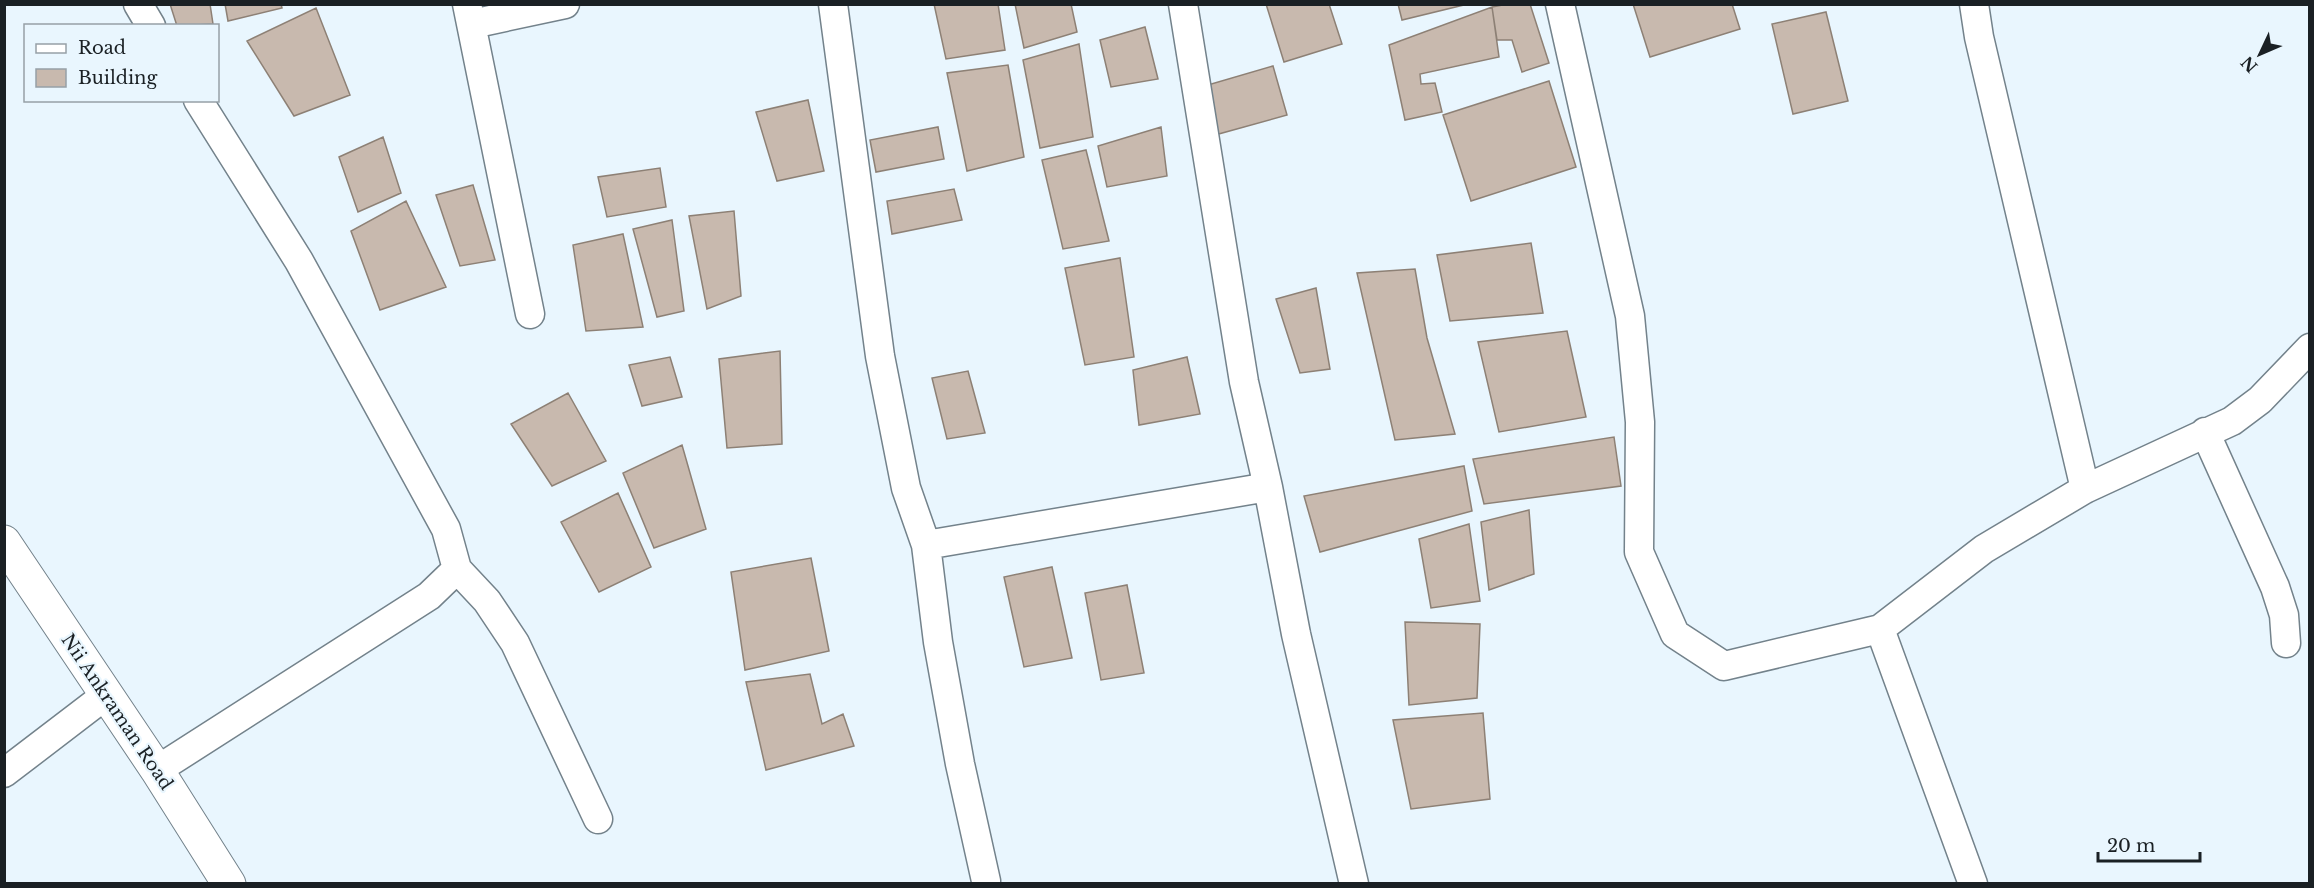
<svg xmlns="http://www.w3.org/2000/svg" width="2314" height="888" font-family="'Libre Baskerville',serif">
	<rect width="100%" height="100%" fill="#e9f6fe"/>
	<!-- building -->
	<path fill="#c8b9ae" stroke="#8d8075" stroke-width="1.5" d="M170,4H210L213,24L177,26Z
		M225,4H281L282,8L228,21Z
		M934,4H998L1005,50L946,59Z
		M1015,4H1071L1077,32L1024,48Z
		M1266,4H1329L1342,44L1284,62Z
		M1398,4H1468L1402,20Z
		M1508,4H1530L1549,63L1522,72L1512,40H1497L1492,7Z
		M1633,4H1732L1740,29L1650,57Z
		M1492,7L1499,57L1420,74L1421,84L1435,83L1442,112L1405,120L1389,45Z
		M316,8L350,95L294,116L247,41Z
		M1826,12L1848,101L1793,114L1772,24Z
		M1145,27L1158,79L1111,87L1100,40Z
		M1079,44L1093,137L1040,148L1023,60Z
		M1008,65L1024,157L967,171L947,73Z
		M1273,66L1287,115L1215,135L1201,87Z
		M1549,81L1576,167L1471,201L1443,115Z
		M808,100L824,171L777,181L756,112Z
		M938,127L944,159L876,172L870,140Z
		M1161,127L1167,176L1107,187L1098,146Z
		M383,137L401,193L358,212L339,157Z
		M1086,150L1109,241L1063,249L1042,160Z
		M660,168L666,207L607,217L598,177Z
		M473,185L495,260L460,266L436,195Z
		M954,189L962,220L892,234L887,201Z
		M406,201L446,287L380,310L351,231Z
		M734,211L741,296L707,309L689,216Z
		M672,220L684,311L657,317L633,229Z
		M623,234L643,327L586,331L573,245Z
		M1531,243L1543,313L1450,321L1437,255Z
		M1120,258L1134,357L1085,365L1065,268Z
		M1415,269L1427,338L1455,434L1395,440L1357,273Z
		M1316,288L1330,369L1300,373L1276,299Z
		M1567,331L1586,417L1499,432L1478,342Z
		M780,351L782,444L727,448L719,359Z
		M670,357L682,397L642,406L629,365Z
		M1187,357L1200,414L1139,425L1133,370Z
		M968,371L985,433L947,439L932,378Z
		M568,393L606,461L552,486L511,424Z
		M1614,437L1621,486L1484,504L1473,459Z
		M682,445L706,529L654,548L623,473Z
		M1464,466L1472,511L1320,552L1304,496Z
		M618,493L651,567L599,592L561,522Z
		M1529,510L1534,574L1489,590L1481,522Z
		M1469,524L1480,601L1431,608L1419,539Z
		M811,558L829,651L745,670L731,572Z
		M1052,567L1072,658L1024,667L1004,577Z
		M1127,585L1144,673L1101,680L1085,593Z
		M1405,622L1480,624L1477,698L1409,705Z
		M810,674L822,724L843,714L854,746L766,770L746,682Z
		M1483,713L1490,799L1411,809L1393,720Z"/>
	<g fill="none" stroke-linecap="round" stroke-linejoin="round">
		<!-- minor casing -->
		<g stroke="#73828b" stroke-width="31">
			<path id="minor" d="M138,4L151,26
				M467,4L530,314
				M833,4L880,356L906,488L926,545L938,642L960,764L986,881
				M1183,4L1244,382L1268,487L1296,634L1354,884
				M1560,4L1630,316L1640,422L1639,552L1675,634L1724,666L1880,629L1984,549L2085,489L2232,421L2260,400L2310,348
				M1974,4L1979,37L2085,489
				M472,24L565,4
				M2205,432L2275,587L2284,615L2286,643
				M926,545L1268,487
				M457,569L487,601L515,643L598,819
				M1880,629L1973,884
				M157,770L429,596L457,569L446,529L299,261L198,100
				M4,773L106,695"/>
		</g>
		<!-- tertiary casing -->
		<g stroke="#73828b" stroke-width="35">
			<path id="tertiary" d="M4,542L157,770L229,884"/>
		</g>
		<!-- minor -->
		<use href="#minor" stroke="#fff" stroke-width="28"/>
		<!-- tertiary -->
		<use href="#tertiary" stroke="#fff" stroke-width="33"/>
	</g>
	<g text-anchor="middle" dominant-baseline="central" stroke-width="4.5" stroke-linejoin="round" paint-order="stroke">
		<!-- street labels -->
		<g font-size="18" fill="#1a2024" stroke="#e9f6fe">
			<text transform="translate(117 712) rotate(56)">Nii Ankraman Road</text>
		</g>
	</g>
	<!-- border -->
	<rect width="2314" height="888" fill="none" stroke="#1a2024" stroke-width="12"/>
	<!-- legend -->
	<rect x="24" y="24" width="195" height="78" fill="#e9f6fe" stroke="#96a0a7" stroke-width="1.5"/>
	<rect x="36" y="44" width="30" height="9" fill="#ffffff" stroke="#96a0a7" stroke-width="1.5"/>
	<text x="78" y="54" font-size="18" fill="#1a2024">Road</text>
	<rect x="36" y="69" width="30" height="18" fill="#c8b9ae" stroke="#96a0a7" stroke-width="1.5"/>
	<text x="78" y="84" font-size="18" fill="#1a2024">Building</text>
	<!-- north arrow -->
	<g transform="translate(2260 54) rotate(226)" stroke="#e9f6fe" stroke-width="4.5" paint-order="stroke">
	<path d="M0-4.5L10 22L0 15L-10 22Z" fill="#1a2024"/>
	<text y="-9" font-size="16" font-weight="bold" text-anchor="middle" fill="#1a2024">N</text>
	</g>
	<!-- scale -->
	<path d="M2098 852v9h102v-9" fill="none" stroke="#1a2024" stroke-width="3"/>
	<text x="2107" y="852" font-size="18" fill="#1a2024" stroke="#e9f6fe" stroke-width="4.5" paint-order="stroke">20 m</text>
</svg>
